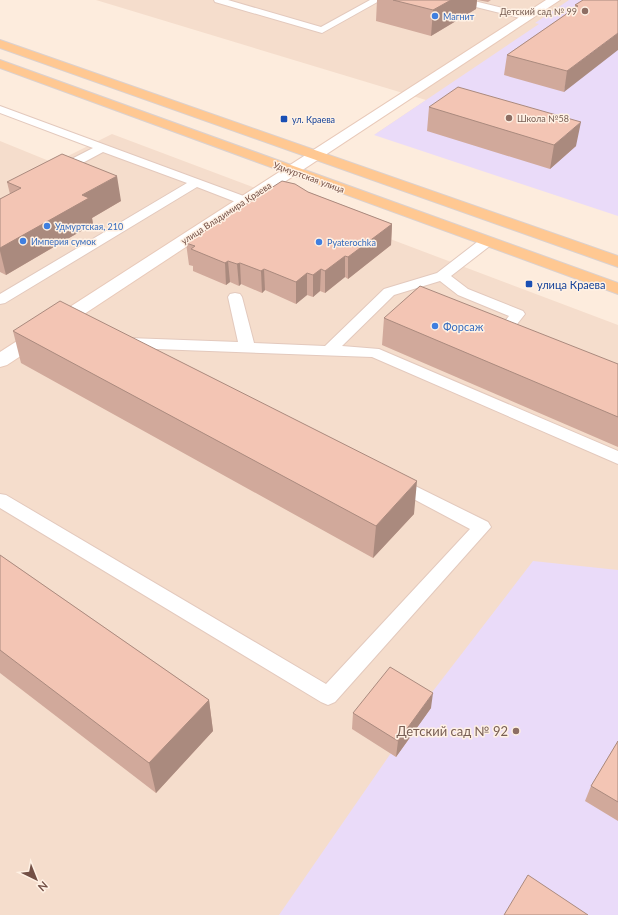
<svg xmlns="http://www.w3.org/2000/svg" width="618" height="915" font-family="Lato,sans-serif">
	<rect width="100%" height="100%" fill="#fdecdd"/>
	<!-- residential -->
	<path fill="#f5ddcc" d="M96,0H618L374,135L426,100Z
		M112,134L618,325V915H0V141L54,163Z"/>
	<!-- education -->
	<path fill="#eadbf9" d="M569,0H618V216L374,135L539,24L535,23Z
		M533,561L618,570V915H279L391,753L396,757L423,704Z"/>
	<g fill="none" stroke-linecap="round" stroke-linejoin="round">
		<!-- lane casing -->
		<g stroke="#e3c9bd" stroke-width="2">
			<path id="lane" d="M214,0H228L321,27L370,0H381L322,33L215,2Z
				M455,0H470L531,15L533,17L528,20L456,2Z
				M0,106L249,198L251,201L249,204H241L197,187L5,303L0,304V294L187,183L103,152L62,174H54L52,171L54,168L93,148L0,113Z
				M486,238L491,239L493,242L491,245L451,276L468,289L523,311L525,314L514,328L522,332L524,335L522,338C514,340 502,337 498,330L509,316L458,295L440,281L394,295L342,346L379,349L618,451V464L372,357L129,348L124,346L122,343L124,340L129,338L238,342L228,297L230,294L235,293L240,294L242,297L254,343L325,346L384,289L437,273L481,239Z
				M397,477L488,522L491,527L335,702L328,705L321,702L0,508V494L6,495L326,684L470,529L391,487L388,483L391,479Z"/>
		</g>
		<!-- secondary casing -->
		<g stroke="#e8c9b9" stroke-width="2">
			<path id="secondary" d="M546,0H560L7,365L0,367V352Z"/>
		</g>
		<!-- primary casing -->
		<g stroke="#dbd1cf" stroke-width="2">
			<path id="primary" d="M0,40L618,256V267L0,48Z
				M0,60L618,283V294L0,68Z"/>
		</g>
		<!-- lane -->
		<use href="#lane" fill="#fff" fill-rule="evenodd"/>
		<!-- secondary -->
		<use href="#secondary" fill="#fff" fill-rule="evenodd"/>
		<!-- primary -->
		<use href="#primary" fill="#ffc892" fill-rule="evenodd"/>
	</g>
	<!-- wall -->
	<path fill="#d1a99b" d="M377,0H477L476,9L431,36L376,21Z
		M477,0H491L488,2Z
		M583,0L564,92L504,75L507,55L575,8V5Z
		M429,107L576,146L550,169L427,131Z
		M7,182L121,201L92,218L93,224L6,275L0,272V199L10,194Z
		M308,192L392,224L391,245L348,279L345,277L325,293L320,291L313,297L307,295L296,304L265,290L262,293L241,284L239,286L230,282L226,285L193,271V266L189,265L186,243Z
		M384,318L618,364V447L382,345Z
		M13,331L414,514L373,558L21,363Z
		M0,555L209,700L213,731L156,793L0,673Z
		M431,708L396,757L352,729L353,713Z
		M618,741V821L585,801L591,786Z"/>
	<!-- shaded-wall -->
	<path fill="#aa8a7e" d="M451,0H477L476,9L431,36L433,10Z
		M618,33V50L564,92L567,71Z
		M581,122L576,146L550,169L554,145Z
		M117,176L121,201L92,218L93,224L6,275L0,251V248L82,195Z
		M392,224L391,245L348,279V257Z
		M345,256V277L325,293V271Z
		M228,261L230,282L226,285L225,263Z
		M240,263L241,284L239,286L237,264Z
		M264,269L265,290L262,293L261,271Z
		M321,269L320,291L313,297V275Z
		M307,273V295L296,304V282Z
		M417,481L414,514L373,558L376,526Z
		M433,693L431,708L396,757L398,741Z
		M209,700L213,731L156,793L149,763Z"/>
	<!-- building -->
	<path fill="#f3c5b4" stroke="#aa8a7e" d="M393,0H451L433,10Z
		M583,0H618V33L567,71L507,55L578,6L575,5Z
		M458,87L581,122L554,145L429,107Z
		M62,154L117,176L82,195L89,198L0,248V199L21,188L7,182Z
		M282,181L295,184L308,192L392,224L348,257L345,256L325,271L321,269L313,275L307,273L296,282L264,269L261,271L240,263L237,264L228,261L225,263L191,249L195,246L186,243Z
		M420,286L618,364V417L384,318Z
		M60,301L417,481L376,526L13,331Z
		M0,555L209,700L149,763L0,650Z
		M390,667L433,693L398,741L353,713Z
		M618,741V802L591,786Z
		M528,875L588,915H504Z"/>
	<!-- markers -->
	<g fill="#8d6e63" stroke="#fff1e4" stroke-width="1.5">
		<circle cx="585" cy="11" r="4"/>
		<circle cx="509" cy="118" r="4"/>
		<circle cx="516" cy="731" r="4"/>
	</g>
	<g fill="#3f7fe0" stroke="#fff1e4" stroke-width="1.5">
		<circle cx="435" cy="16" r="4"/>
		<circle cx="47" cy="226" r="4"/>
		<circle cx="23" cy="241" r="4"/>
		<circle cx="319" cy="242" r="4"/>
		<circle cx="435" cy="326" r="4"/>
	</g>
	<g fill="#1a4fb4" stroke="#fff1e4" stroke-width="1.5">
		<rect x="280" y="115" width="8" height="8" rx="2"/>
		<rect x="525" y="280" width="8" height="8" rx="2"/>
	</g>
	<g text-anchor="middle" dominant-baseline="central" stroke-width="3" stroke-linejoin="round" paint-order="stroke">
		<!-- far-education labels -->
		<g font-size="9" fill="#785e54" stroke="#fff1e4" text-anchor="end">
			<text x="577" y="11">Детский сад № 99</text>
			<text x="517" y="118" text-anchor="start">Школа №58</text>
		</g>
		<!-- far-shop labels -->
		<g font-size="9" fill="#366cbe" stroke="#fff1e4" text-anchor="start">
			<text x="443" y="16">Магнит</text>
			<text x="55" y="226">Удмуртская, 210</text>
			<text x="31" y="241">Империя сумок</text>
			<text x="327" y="242">Pyaterochka</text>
		</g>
		<!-- far-transit labels -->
		<g font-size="9" fill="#164399" stroke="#fff1e4" text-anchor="start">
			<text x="292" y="119">ул. Краева</text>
		</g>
		<!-- far-street labels -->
		<g font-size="9" fill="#734f45" stroke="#fff1e4">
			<text transform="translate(309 177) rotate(20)">Удмуртская улица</text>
			<text transform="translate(226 213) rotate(-33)">улица Владимира Краева</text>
		</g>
		<!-- transit labels -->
		<g font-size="11" fill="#164399" stroke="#fff1e4" text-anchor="start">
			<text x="537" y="284">улица Краева</text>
		</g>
		<!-- shop labels -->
		<g font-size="11" fill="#366cbe" stroke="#fff1e4" text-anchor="start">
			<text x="443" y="326">Форсаж</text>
		</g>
		<!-- near-education labels -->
		<g font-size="13" fill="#785e54" stroke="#fff1e4" text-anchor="end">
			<text x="508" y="731">Детский сад № 92</text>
		</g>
	</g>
	<!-- north arrow -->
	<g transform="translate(36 879) rotate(137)" stroke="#fff1e4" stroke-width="3" paint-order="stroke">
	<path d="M0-3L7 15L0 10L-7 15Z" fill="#734f45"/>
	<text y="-6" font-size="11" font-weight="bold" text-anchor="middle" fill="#734f45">N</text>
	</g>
</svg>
